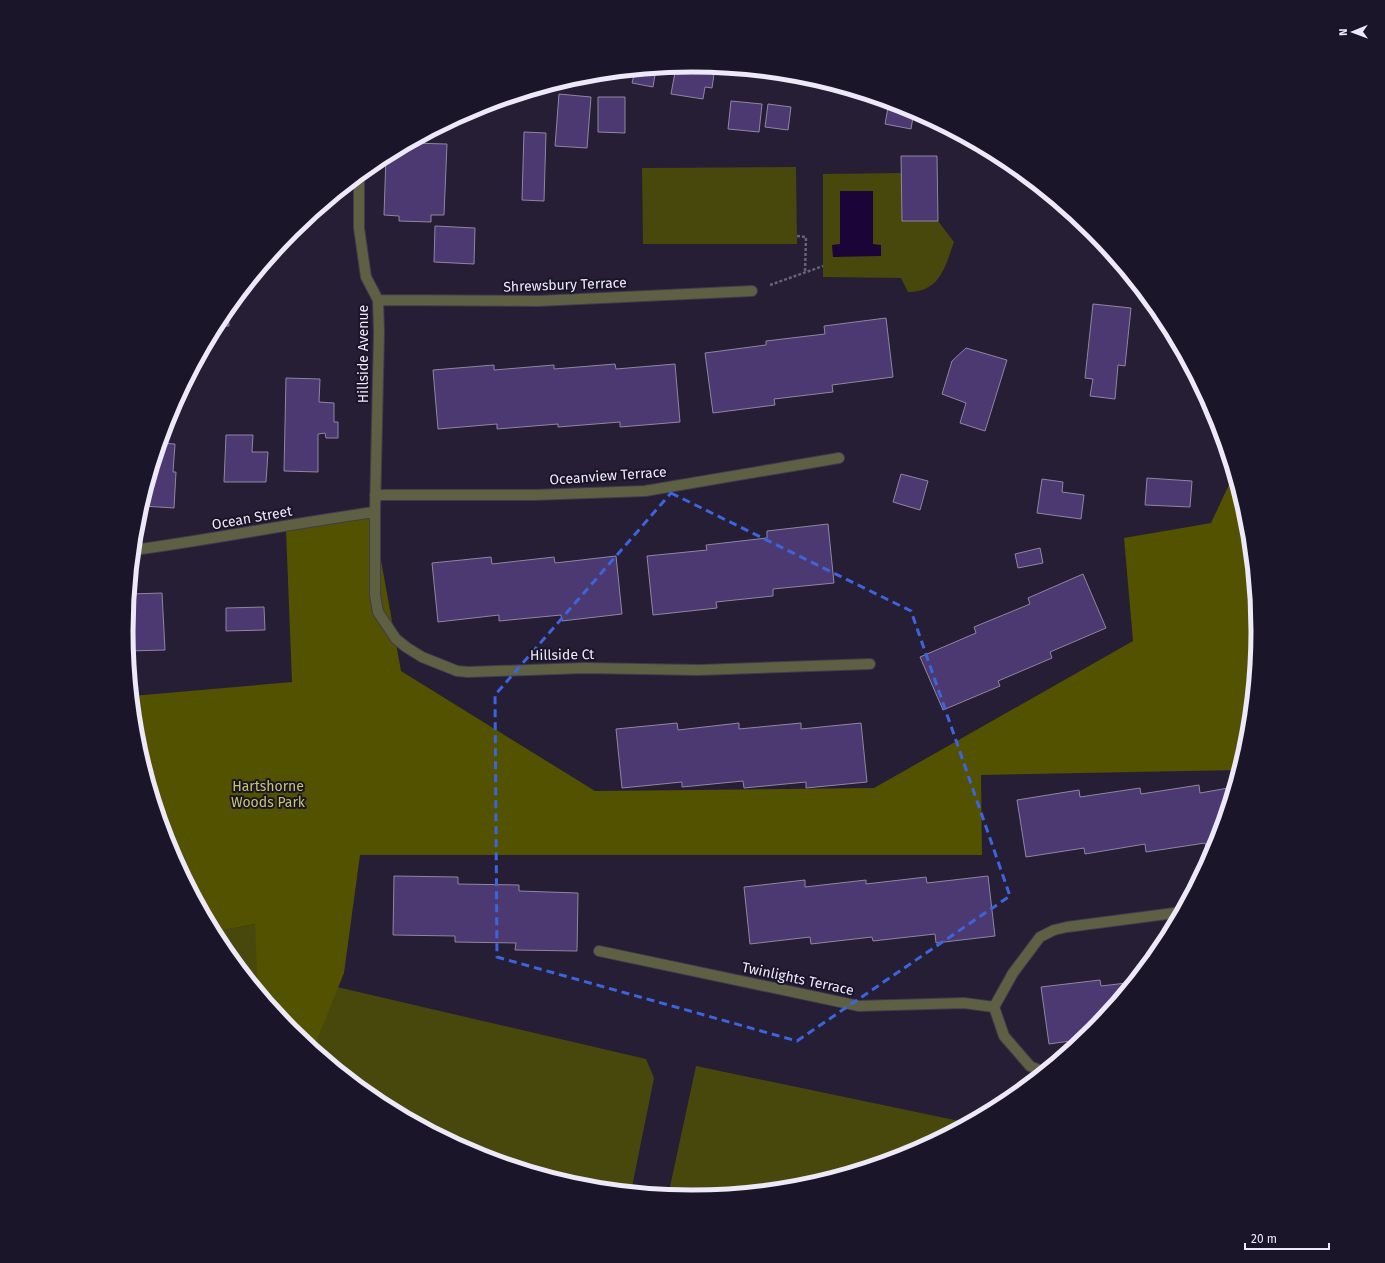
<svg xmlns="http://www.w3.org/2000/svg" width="1385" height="1263" font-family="'Fira Sans',sans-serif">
	<rect width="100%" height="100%" fill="#251e34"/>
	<!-- green -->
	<path fill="#48480d" d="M901,156H937L938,221L954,242C945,267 940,292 908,292L901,278L823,277V174L901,173Z
		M796,167L797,244H643L642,168Z
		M255,924L292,1032L221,946L214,932Z
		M337,987L646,1059L654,1078L631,1192L582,1187L475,1155L378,1102L313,1050Z
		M696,1066L969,1123L909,1155L803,1187L692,1198L668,1196Z"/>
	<!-- forest -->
	<path fill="#525200" d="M1234,474L1248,521L1259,632L1248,742L1240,770L981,775L982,855H360L344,973L313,1050L292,1032L258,990L255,924L214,932L169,848L137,742L132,696L292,682L286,530L373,516L401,671L595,791L874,788L1133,641L1124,538L1211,523Z"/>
	<!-- water -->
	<path fill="#1b0437" d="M840,191H873V244L881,245V256L833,257L832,245L840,244Z"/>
	<!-- building -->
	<path fill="#4c3971" stroke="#8e86a2" d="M693,65L715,67L712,88L705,87L703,99L671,94L676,67Z
		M656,69L653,87L632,83L635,71Z
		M559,94L591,97L587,148L555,146Z
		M598,97H625V133L598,132Z
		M731,101L762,104L759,132L728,129Z
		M889,102L914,111L911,129L885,124Z
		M768,104L791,107L788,130L765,127Z
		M524,132L546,133L544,201L522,200Z
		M410,143L447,144L444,215H431V222L399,221V216L384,215L386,156L393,152H404V146Z
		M901,156H937L938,221H902Z
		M435,226L475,228L474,264L434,262Z
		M1093,304L1131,308L1125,366L1118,365L1115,399L1090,396L1093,379L1085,378Z
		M228,309L229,326H216L222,317Z
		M886,318L893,377L832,385L833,392L774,399L775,405L713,413L705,353L766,345V341L825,334L824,326Z
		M966,348L1007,360L985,431L960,423L966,403L942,394L952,361Z
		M615,364L616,369L675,364L680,422L620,427V422L558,427V424L497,429V424L438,429L433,370L494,365V370L554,365V369Z
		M286,378L320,379L319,402L334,403V422H338V438H326L325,433L318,434V472L284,471Z
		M226,435H253L252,452H268L266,482H224Z
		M160,443L175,444L173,472H176L174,508L143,506Z
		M901,474L928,481L920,510L893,502Z
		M1147,478L1192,481L1190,507L1145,505Z
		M1042,479L1063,482L1062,492L1084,495L1081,519L1037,513Z
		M828,524L834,583L773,589V596L716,602L717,608L653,615L647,556L707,550L706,545L767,538V531Z
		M1040,548L1043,563L1018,568L1015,554Z
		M616,556L622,614L562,621L561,615L499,621V615L438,622L432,563L491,557L492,564L554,557L555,563Z
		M1083,574L1106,628L1050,652L1052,658L998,681L1000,686L943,710L920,657L976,633L974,627L1030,604L1028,598Z
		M162,593L165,650L128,651L126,631L130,594Z
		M264,607L265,630L226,631V608Z
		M677,723L678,730L739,723V729L801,723V729L861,723L867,782L806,788V782L744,788L743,781L682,787V782L622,788L616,729Z
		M1199,785L1200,793L1234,787L1215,850L1207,851L1205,843L1146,852L1145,844L1085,854L1084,848L1026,857L1017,800L1079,790L1080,797L1140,788L1141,794Z
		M394,876L458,877V884L519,885V891L578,893L577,951L515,950L516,943L455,942V936L393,935Z
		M988,876L995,936L936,943L935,934L873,941L872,937L811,944L810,937L750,944L744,887L805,880V887L866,880V884L926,877L927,883Z
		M1100,980L1101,986L1135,982L1093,1032L1085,1039L1049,1044L1041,987Z"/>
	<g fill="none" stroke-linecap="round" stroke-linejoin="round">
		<!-- minor casing -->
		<g stroke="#413a50" stroke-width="12">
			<path id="minor" d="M359,176V228L366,277L378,300L379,333L375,512V595L378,612L396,639L406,647L422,657L457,671L468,672L585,668L698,670L870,664
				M378,300L538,301L752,291
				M375,495H534L645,491L839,458
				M134,550C215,539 294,523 375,512
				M599,951L859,1006L964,1003L994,1007
				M1044,1072L1030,1066L1004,1036L994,1007L1013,973L1040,937L1054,930L1067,927L1182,912"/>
		</g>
		<!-- path -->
		<path stroke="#686276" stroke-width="2.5" stroke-dasharray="3 2" stroke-linecap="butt" d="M797,236L806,237L805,273
			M770,285L823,266"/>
		<!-- minor -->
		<use href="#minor" stroke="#5e6044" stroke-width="10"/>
	</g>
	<!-- marked area -->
	<path fill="none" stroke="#3c65dd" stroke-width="3" stroke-dasharray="8 5" stroke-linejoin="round" d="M671,493L911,611L1010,896L797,1041L497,957L495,695Z"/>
	<g text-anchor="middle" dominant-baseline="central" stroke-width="4" stroke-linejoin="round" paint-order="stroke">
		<!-- street labels -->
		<g font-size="14" fill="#ede9f9" stroke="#1b152a">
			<text transform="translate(565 285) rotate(-2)">Shrewsbury Terrace</text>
			<text transform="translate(363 354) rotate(-90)">Hillside Avenue</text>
			<text transform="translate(608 476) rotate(-4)">Oceanview Terrace</text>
			<text transform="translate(252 518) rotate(-10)">Ocean Street</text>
			<text transform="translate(562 655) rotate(-1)">Hillside Ct</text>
			<text transform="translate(798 979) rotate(12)">Twinlights Terrace</text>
		</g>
		<!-- park labels -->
		<g font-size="14" fill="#c5c764" stroke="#1b152a">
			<text x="268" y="786">Hartshorne<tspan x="268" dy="16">Woods Park</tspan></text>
		</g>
	</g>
	<!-- crop -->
	<path d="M0 0H1385V1263H0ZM133 631a559 559 0 1 1 1118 0a559 559 0 1 1-1118 0Z" fill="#1b152a" fill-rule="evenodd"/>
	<path fill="none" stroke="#ede9f9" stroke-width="5" d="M133 631a559 559 0 1 1 1118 0a559 559 0 1 1-1118 0Z"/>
	<!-- north arrow -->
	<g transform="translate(1353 32) rotate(269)" stroke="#1b152a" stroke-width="3" paint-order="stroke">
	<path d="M0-3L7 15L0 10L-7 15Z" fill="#ede9f9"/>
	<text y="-6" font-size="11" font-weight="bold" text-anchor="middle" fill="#ede9f9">N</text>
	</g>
	<!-- scale -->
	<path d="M1245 1243v6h84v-6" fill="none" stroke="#ede9f9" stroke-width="2"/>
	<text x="1251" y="1243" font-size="12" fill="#ede9f9" stroke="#1b152a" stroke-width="3" paint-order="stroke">20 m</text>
</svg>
